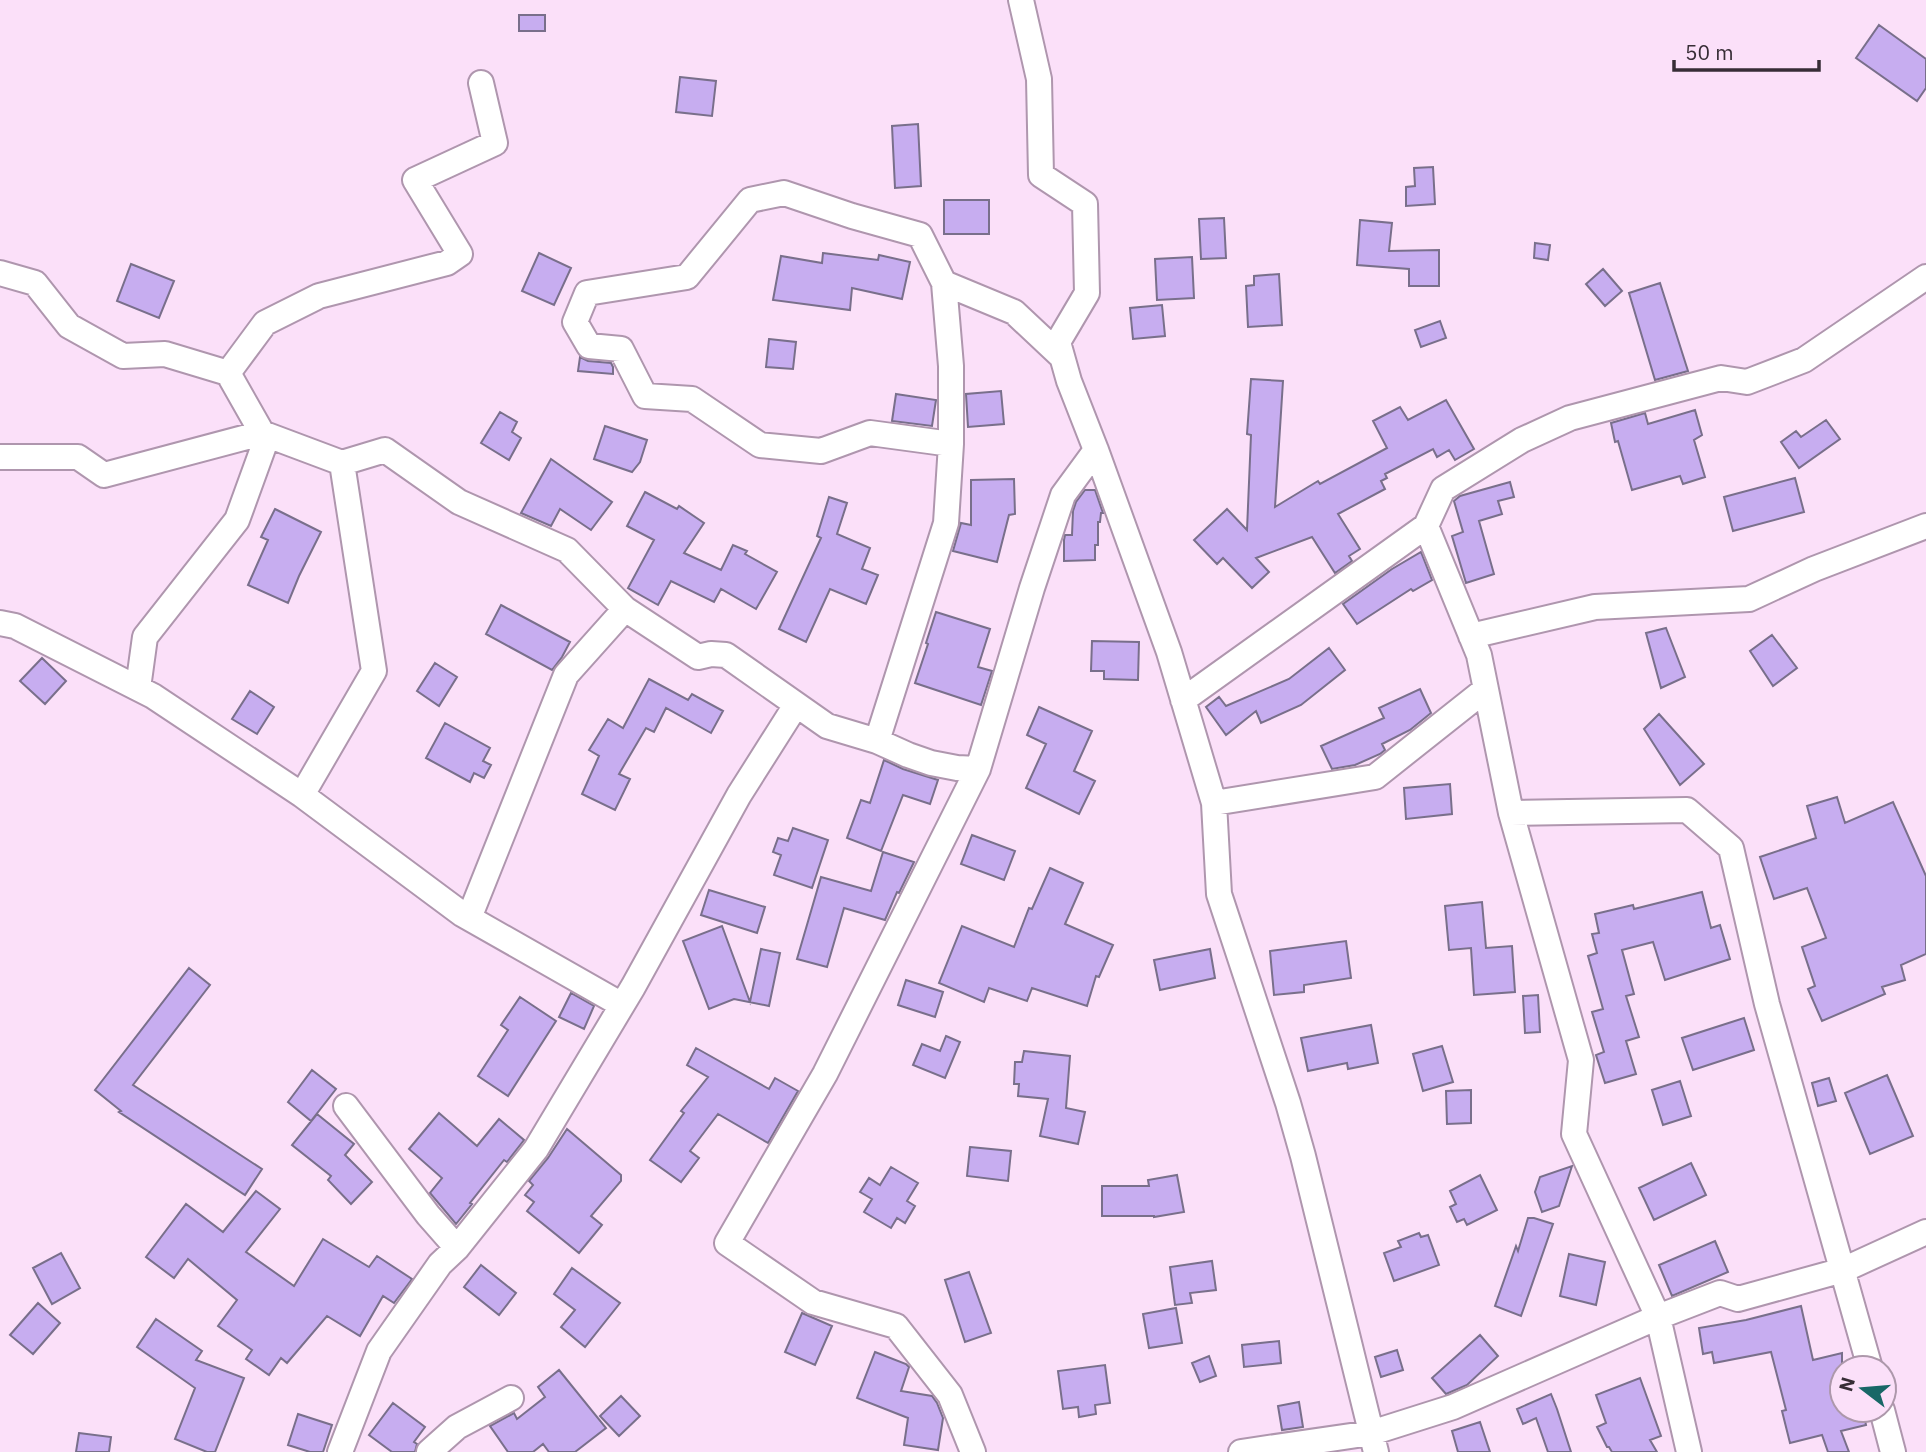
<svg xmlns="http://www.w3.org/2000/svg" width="1926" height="1452" font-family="'IBM Plex Sans',sans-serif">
	<rect width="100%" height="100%" fill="#fbe0f9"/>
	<!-- building -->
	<path fill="#c7adf0" stroke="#796f8b" stroke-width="2" d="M519,15H545V31H519Z
		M1879,25L1926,59V88L1917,101L1856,58Z
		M680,77L716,81L712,116L676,112Z
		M918,124L921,186L895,188L892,126Z
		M1433,167L1435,204L1406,206V187L1415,186L1414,168Z
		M944,200H989V234H944Z
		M1224,218L1226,258L1201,259L1199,219Z
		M1360,220L1392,223L1389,251L1439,250V286H1409V269L1357,265Z
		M1535,243L1550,245L1548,260L1534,258Z
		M539,253L571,268L554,305L522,291Z
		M823,253L878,260L879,255L910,262L902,299L852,288L850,310L773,300L781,256L822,263Z
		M1192,257L1194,298L1157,300L1155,259Z
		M131,264L174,281L159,318L117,301Z
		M1603,269L1622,291L1605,306L1586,284Z
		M1279,274L1282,325L1248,327L1246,286L1254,285V276Z
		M1660,283L1688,371L1655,380L1629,293Z
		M1162,305L1165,336L1133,339L1130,308Z
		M1440,321L1446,338L1421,347L1415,330Z
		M769,339L796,342L793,369L766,367Z
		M580,357L588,361L611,363L613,367V374L578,371Z
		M1251,379L1283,381L1275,507L1318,481L1320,484L1387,448L1373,421L1400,407L1408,420L1446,400L1474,449L1455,460L1449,450L1437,457L1433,449L1385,474L1387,478L1381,481L1385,489L1338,514L1360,549L1349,556L1352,561L1335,573L1312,537L1256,558L1269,572L1252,588L1223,558L1217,564L1194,540L1227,509L1247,530L1251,435L1247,434Z
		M1001,391L1004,424L968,427L966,394Z
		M896,394L936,400L932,426L892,421Z
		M1695,410L1702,435L1694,440L1705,477L1683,484L1680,476L1632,490L1618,441L1615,442L1611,423L1645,413L1648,424Z
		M500,412L517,422L512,432L521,438L509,460L481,443Z
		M1826,420L1840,439L1799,468L1781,442L1796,431L1801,437Z
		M605,426L647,440L640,462L632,472L594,459Z
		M551,459L612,502L591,530L560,509L551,526L521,513Z
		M1795,478L1804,512L1733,531L1724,497Z
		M1014,479L1015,514L1009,515L997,562L953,551L961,523L971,525V480Z
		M1510,482L1514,497L1498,501L1502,514L1479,521L1494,574L1466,583L1452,536L1463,532L1454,501L1460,496Z
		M1085,490H1095L1103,513H1101L1100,522H1098V545H1095V560L1064,561V540L1065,535H1072L1073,511L1076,502Z
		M645,492L677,509L679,506L704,523L684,553L721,570L733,545L747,551L745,554L777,572L756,609L721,589L714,602L671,581L658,605L628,588L654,540L627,526Z
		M829,497L847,503L837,534L870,548L862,569L878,575L866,604L830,589L806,642L779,629L821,538L817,536Z
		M275,509L321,532L299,576L288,603L248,585L268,540L261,537Z
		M1421,552L1432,580L1413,591L1411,589L1357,624L1343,604L1392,569Z
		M501,605L570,642L562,657L552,670L486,634Z
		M936,612L990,629L978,667L992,671L981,705L915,683L928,644L926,643Z
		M1666,628L1685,677L1661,688L1646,633Z
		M1772,635L1797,668L1773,686L1750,651Z
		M1092,641L1139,642L1138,680L1104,679V671H1091Z
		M1329,648L1345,670L1301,705L1261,723L1256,711L1226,735L1206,707L1219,697L1226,706L1289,679Z
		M42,658L66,681L45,704L20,681Z
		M435,663L457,677L439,706L417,691Z
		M649,679L688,700L692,694L723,711L711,733L666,708L654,732L646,728L619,774L630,779L615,810L582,794L599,756L589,750L608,719L623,728Z
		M1420,689L1431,713L1410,730L1382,744L1385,750L1380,754L1355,765L1332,769L1321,746L1384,718L1379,708Z
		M250,691L274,707L257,734L232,719Z
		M1039,707L1092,731L1074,771L1095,781L1079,814L1026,788L1046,744L1027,735Z
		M1659,714L1704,764L1680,785L1644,729Z
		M445,723L490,748L483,761L491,765L484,778L474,773L470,782L426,758Z
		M884,760L903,769L938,780L930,804L903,795L881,851L847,838L861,800L870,803Z
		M1450,784L1452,814L1406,819L1404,788Z
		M1837,797L1845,823L1893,802L1926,876V954L1901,965L1905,980L1882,987L1885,994L1822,1021L1808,989L1815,986L1802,947L1826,938L1807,888L1774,899L1760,857L1816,838L1807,806Z
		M793,828L828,840L812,888L774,875L781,855L773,852L778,838L788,841Z
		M972,835L1015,851L1004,880L961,864Z
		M883,852L914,862L899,893L897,892L885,920L844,908L827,967L797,959L821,877L871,891Z
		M1050,868L1083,883L1065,924L1113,945L1099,977L1096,976L1087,1006L1032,988L1027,1001L989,988L984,1002L939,983L962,926L1014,947L1029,908L1032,909Z
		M709,890L765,907L757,933L701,915Z
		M1702,892L1711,928L1720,925L1730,959L1665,980L1653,942L1622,950L1634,994L1626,996L1639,1037L1626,1041L1636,1074L1605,1083L1596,1055L1604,1052L1592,1012L1603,1009L1588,956L1597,953L1592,934L1599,933L1595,914L1633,905L1634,909Z
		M1482,902L1486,948L1512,946L1515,992L1474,995L1471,948L1449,950L1445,906Z
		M722,926L750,1002L761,949L780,953L769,1006L734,999L709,1009L683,941Z
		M1346,941L1351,978L1304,985V992L1274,995L1270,951Z
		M1210,949L1215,978L1160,990L1154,960Z
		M189,968L210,985L133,1085L262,1169L245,1195L119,1112L121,1111L95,1090Z
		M906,980L943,992L935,1017L898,1005Z
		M571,993L594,1006L584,1029L559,1017Z
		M1538,995L1540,1032L1525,1033L1523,996Z
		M520,997L556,1021L508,1096L478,1076L508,1030L501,1025Z
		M1744,1018L1754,1050L1693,1070L1682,1038Z
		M1371,1025L1378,1063L1348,1069L1347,1063L1308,1071L1301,1038Z
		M946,1036L960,1042L945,1078L913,1065L922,1044L940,1051Z
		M1442,1046L1453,1082L1423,1091L1413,1054Z
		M696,1048L769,1089L775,1078L798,1091L768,1143L718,1114L690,1151L699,1158L681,1182L650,1160L684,1113L681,1111L708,1077L687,1065Z
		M1024,1051L1070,1056L1066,1108L1085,1112L1078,1144L1040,1136L1048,1099L1018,1096L1019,1084H1014L1015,1062H1022Z
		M312,1070L336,1089L311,1121L288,1102Z
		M1887,1075L1913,1136L1870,1154L1845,1093Z
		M1829,1078L1836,1101L1818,1106L1812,1083Z
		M1680,1081L1691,1116L1663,1125L1652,1090Z
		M1471,1090V1123L1447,1124L1446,1091Z
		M439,1113L477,1146L499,1119L524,1140L507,1162L504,1160L470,1203L472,1204L456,1224L430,1193L442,1178L409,1149Z
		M317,1114L354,1144L345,1155L372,1182L351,1204L328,1180L331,1176L292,1145Z
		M567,1129L621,1175V1181L591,1216L602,1225L579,1253L527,1211L534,1202L525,1195L533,1185L529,1181L548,1158Z
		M970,1147L1011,1151L1008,1181L967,1176Z
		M1691,1163L1706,1195L1654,1220L1639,1188Z
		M1572,1166L1559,1206L1542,1212L1535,1192L1540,1177Z
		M891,1167L918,1183L907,1201L915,1206L905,1223L897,1218L891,1228L864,1212L872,1199L860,1192L869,1178L880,1185Z
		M1177,1175L1184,1212L1154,1217V1216H1102V1186H1149L1148,1180Z
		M1480,1175L1497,1210L1467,1225L1464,1219L1457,1222L1450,1207L1456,1204L1450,1191Z
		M256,1191L280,1209L246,1252L294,1286L323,1239L369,1267L377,1256L412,1279L394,1303L383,1296L360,1336L327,1316L287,1363L281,1358L269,1375L246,1359L252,1350L218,1326L237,1300L188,1259L174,1278L146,1257L186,1204L223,1232Z
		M1528,1218H1534L1553,1224L1521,1316L1495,1306L1516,1246L1518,1251Z
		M1419,1233L1421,1237L1428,1235L1439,1265L1394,1281L1384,1253L1401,1247L1398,1241Z
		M1715,1241L1728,1272L1672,1296L1659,1265Z
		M61,1253L80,1288L52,1304L33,1268Z
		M1569,1254L1605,1262L1596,1305L1560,1296Z
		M1212,1261L1216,1290L1190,1293L1192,1303L1175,1305L1170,1267Z
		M481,1265L516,1293L499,1315L464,1287Z
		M572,1268L620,1303L585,1347L561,1327L575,1310L554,1294Z
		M969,1272L991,1333L965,1342L945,1280Z
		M38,1303L60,1323L33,1354L10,1335Z
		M1801,1306L1813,1360L1842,1353V1410H1863L1866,1425L1841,1431L1849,1452H1828L1822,1435L1790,1443L1782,1411L1786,1410L1771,1352L1714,1363L1712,1352L1703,1354L1699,1328L1746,1320Z
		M1176,1308L1182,1343L1149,1348L1143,1314Z
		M802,1313L832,1326L815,1365L785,1352Z
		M156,1319L202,1351L196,1360L244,1378L215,1452H207L175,1439L195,1388L137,1347Z
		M1480,1335L1498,1356L1467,1385L1446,1394L1432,1378Z
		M1279,1341L1281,1363L1244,1367L1242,1345Z
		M1397,1350L1403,1370L1381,1377L1375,1357Z
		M875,1352L906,1364L909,1367L901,1391L932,1396L937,1403L943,1418L938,1450L904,1445L908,1418L857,1398Z
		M1209,1356L1216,1376L1200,1382L1192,1363Z
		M1105,1365L1110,1403L1095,1405L1096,1414L1079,1417L1078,1407L1063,1409L1058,1371Z
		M559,1370L606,1428L575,1452H549L543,1444L533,1452H508L490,1426L514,1413L517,1419L545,1397L538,1387Z
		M1640,1378L1661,1436L1650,1440L1657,1452H1612L1609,1447H1607L1597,1427L1606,1423L1596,1395Z
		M1551,1394L1557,1409L1571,1452H1548L1536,1418L1523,1424L1517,1409Z
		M621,1396L640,1416L619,1436L600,1416Z
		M1299,1402L1303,1427L1282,1430L1278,1406Z
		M393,1403L425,1427L414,1442L417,1444L415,1452H392L369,1435Z
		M298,1414L332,1425L323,1452H310L288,1445Z
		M1480,1422L1490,1452H1458L1452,1431Z
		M79,1433L111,1437L109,1452H76Z"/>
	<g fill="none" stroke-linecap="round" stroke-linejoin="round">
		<!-- minor casing -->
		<g stroke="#af96ae" stroke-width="28">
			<path id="minor" d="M1021,0L1039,79L1041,175L1085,204L1087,293L1058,342L1069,381L1096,450L1169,652L1214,803L1219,894L1288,1103L1303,1156L1376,1452
				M0,273L35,283L69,326L123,356L165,354L228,373
				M951,444L870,433L821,451L760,445L692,399L645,396L621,349L589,346L575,322L587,293L687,277L750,200L784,193L852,216L920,235L944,283L1014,312L1062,357
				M0,457H78L104,475L262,433L342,463L374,671L302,795
				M342,463L385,450L459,502L567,550L625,609L698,657L711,654L726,655L827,726L877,741L908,755L931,763L957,768L978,769
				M1426,526L1479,655L1511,813L1581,1060L1574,1134L1658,1317L1689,1452
				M0,623L15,626L153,696L302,795L462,914L622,1005
				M1471,636L1595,607L1749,599L1814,569L1926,526
				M138,688L145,637L237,520L266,440L228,373L265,323L319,296L447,263L460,254L415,180L495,143L481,83
				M1183,700L1426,526L1443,489L1522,440L1570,418L1721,378L1747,382L1804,360L1926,277
				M877,741L946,523L951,444V366L944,283
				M1214,803L1375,777L1486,689
				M1511,813L1687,810L1731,848L1767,1004L1870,1368
				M469,918L566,675L625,609
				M346,1106L428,1215L457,1248
				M1882,1410L1893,1452
				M340,1452L379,1351L440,1264L457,1248L536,1149L633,987L739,795L796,705
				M429,1452L457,1427L511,1398
				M973,1452L950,1395L896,1326L813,1302L727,1243L825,1074L978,769L1032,588L1063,495L1096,450
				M1241,1452L1371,1433L1453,1407L1658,1317L1720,1293L1738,1299L1843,1270L1926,1232"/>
		</g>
		<!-- minor -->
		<use href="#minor" stroke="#fff" stroke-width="24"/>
	</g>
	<!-- north arrow -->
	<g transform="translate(1863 1389) rotate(286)"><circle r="33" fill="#fbe0f9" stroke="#ad98ab" stroke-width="2"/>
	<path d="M0-5L12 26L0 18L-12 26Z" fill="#186767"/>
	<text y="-10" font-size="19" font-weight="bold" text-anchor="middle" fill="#372d36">N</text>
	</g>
	<!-- scale -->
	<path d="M1674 60v10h145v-10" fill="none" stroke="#372d36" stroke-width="3.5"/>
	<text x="1685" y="60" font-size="21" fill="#372d36" stroke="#fbe0f9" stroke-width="5" paint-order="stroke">50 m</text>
</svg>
